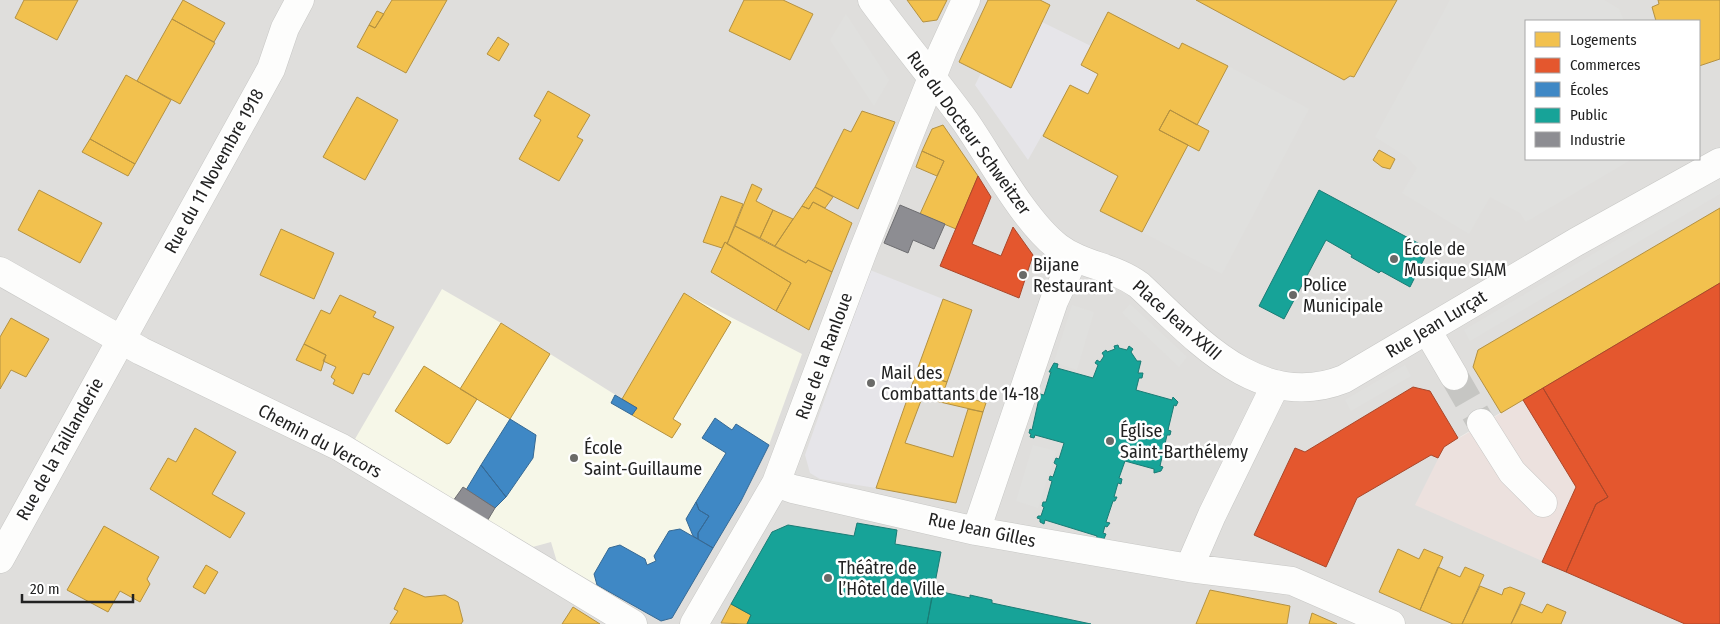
<svg xmlns="http://www.w3.org/2000/svg" width="1720" height="624" font-family="'Fira Sans Condensed',sans-serif">
	<rect width="100%" height="100%" fill="#efefeb"/>
	<!-- residential -->
	<path fill="#dfdedc" fill-rule="evenodd" d="M0,0H1720V283L1458,438L1416,504L1685,624H0ZM1526,21H1699V159H1526Z"/>
	<!-- commercial -->
	<path fill="#ece1de" d="M1543,388L1720,624H1685L1415,505L1444,447Z"/>
	<!-- education -->
	<path fill="#f6f7e8" d="M442,289L501,323L622,399L684,293L802,354L769,445L741,501L672,618L661,621L557,562L551,542L529,548L355,439Z"/>
	<!-- parking -->
	<path fill="#e0e0de" d="M1450,0H1604L1619,9L1624,21H1526V159H1632L1526,222L1520,213L1490,197L1469,234L1402,193L1417,168L1407,157L1375,137Z
		M846,14L889,80L874,106L830,40Z
		M1228,66L1309,109L1222,274L1142,232Z
		M1720,179V194L1470,341L1464,330Z
		M1130,304L1187,357L1179,367L1122,313Z
		M1072,305L1094,312L1077,370L1054,362Z
		M1405,365L1411,376L1351,411L1345,400Z
		M1033,445L1056,451L1038,508L1016,501Z"/>
	<!-- plaza -->
	<path fill="#e6e5e9" d="M1042,22L1091,46L1081,65L1098,74L1088,94L1070,85L1028,160L975,85L981,73L1011,88Z
		M870,270L943,299L876,488L820,479L810,473L805,455Z"/>
	<!-- homes -->
	<path fill="#f2c14e" stroke="#b49141" d="M24,0H78L57,40L15,18Z
		M183,0L225,23L214,42L172,19Z
		M392,0H447L406,73L357,47L369,25L375,28Z
		M744,0H783L813,14L790,60L729,31Z
		M907,0H947L937,20L923,22Z
		M988,0H1040L1050,5L1011,88L959,62Z
		M1196,0H1397L1354,77L1350,76L1344,80Z
		M1658,0H1720V59L1699,66V21H1656L1652,7L1659,4Z
		M377,11L384,14L375,28L369,25Z
		M1108,12L1179,49L1182,43L1228,66L1197,125L1170,110L1159,130L1188,145L1142,232L1100,211L1118,176L1043,136L1070,85L1088,94L1098,74L1081,65Z
		M172,19L215,43L180,104L137,81Z
		M498,37L509,44L499,61L487,54Z
		M126,75L171,100L135,164L90,139Z
		M548,91L590,115L577,137L583,140L559,181L519,159L541,120L534,116Z
		M357,97L398,120L365,180L323,157Z
		M1170,110L1209,131L1199,151L1159,130Z
		M862,111L895,122L858,209L815,187L844,129L851,132Z
		M943,125L978,176L956,229L920,214L944,161L922,151L932,129Z
		M90,139L135,164L128,176L82,152Z
		M1379,150L1395,159L1390,169L1382,167L1373,160Z
		M922,151L944,161L937,176L916,167Z
		M752,184L762,189L756,201L773,210L760,238L735,226Z
		M815,187L833,197L825,208L813,202L809,209L802,206Z
		M39,190L102,223L80,263L18,230Z
		M721,196L743,204L727,244L725,242L722,248L703,242Z
		M813,202L852,223L832,272L808,260L806,263L775,246L802,206L809,209Z
		M1720,208V283L1501,413L1473,367L1478,350Z
		M773,210L793,219L775,246L760,238Z
		M735,226L806,263L808,260L832,272L809,330L776,311L791,283L727,244Z
		M281,229L334,253L314,299L260,275Z
		M725,242L791,283L776,311L711,272Z
		M684,293L731,322L673,419L681,424L672,438L632,415L637,408L622,399Z
		M340,295L376,312L373,317L394,327L369,375L363,373L353,394L333,384L335,380L331,377L336,367L323,361L326,355L304,344L321,310L330,314Z
		M943,299L972,310L947,382L916,373Z
		M11,318L49,339L26,377L11,370L0,389V337Z
		M501,323L550,354L510,419L460,389Z
		M304,344L326,355L321,371L296,360Z
		M424,366L477,399L450,443L447,444L395,411Z
		M916,373L947,382L940,402L909,394Z
		M944,391L986,403L983,412L940,402Z
		M909,394L922,398L905,443L953,457L968,409L983,412L956,503L876,488Z
		M195,428L236,452L212,494L245,513L230,538L150,489L168,458L176,462Z
		M104,526L159,557L147,579L150,584L140,602L120,591L108,612L67,590Z
		M1398,549L1419,559L1424,549L1443,557L1420,610L1379,592Z
		M206,565L218,572L205,594L193,587Z
		M1438,567L1460,577L1465,567L1484,575L1462,624H1453L1420,610Z
		M1480,586L1502,595L1504,589L1510,587L1525,593L1511,624H1462Z
		M404,588L425,597L445,595L458,602L463,621L461,624H390L398,611L394,609Z
		M1210,590L1290,606L1287,624H1196Z
		M731,604L751,615L747,624L721,623Z
		M1521,604L1542,613L1547,604L1566,612L1561,624H1511Z
		M573,607L600,624H562Z
		M1312,613L1337,624H1309Z"/>
	<!-- shops -->
	<path fill="#e4572e" stroke="#aa472a" d="M978,176L991,197L972,244L1001,256L1013,227L1033,255L1019,298L940,266Z
		M1720,283V624H1685L1566,572L1596,504L1608,497L1543,388Z
		M1413,387L1430,391L1458,438L1444,447L1438,458L1431,455L1357,498L1326,567L1254,535L1295,448L1305,452Z
		M1543,388L1608,497L1596,504L1566,572L1542,562L1576,487L1523,400Z"/>
	<!-- schools -->
	<path fill="#3f88c5" stroke="#366994" d="M615,395L637,408L632,415L611,403Z
		M715,418L732,430L736,424L769,445L741,501L713,548L698,539V533L709,516L699,510L696,502L726,453L702,438Z
		M510,419L536,435L533,458L506,497L481,465Z
		M481,465L506,497L495,508L466,490Z
		M696,502L699,510L709,516L698,533V539L693,536L686,519Z
		M680,529L713,548L672,618L661,621L597,585L594,574L609,548L620,545L645,559L647,565L656,561L654,556L669,531Z"/>
	<!-- public -->
	<path fill="#17a398" stroke="#1a7c75" d="M1319,190L1429,249L1410,287L1381,271L1379,273L1351,257L1352,255L1326,240L1284,319L1259,306Z
		M1118,345L1119,348L1127,350L1129,346L1133,349L1131,352L1137,361H1141L1138,373H1143L1142,378H1139L1136,390L1172,400L1173,397L1178,402L1176,406L1174,405L1168,430L1171,431L1170,435H1167L1160,466L1163,467L1161,471L1154,473V469L1125,461L1119,478L1122,479L1121,484L1118,483L1114,497H1117L1115,501H1113L1106,522L1110,523L1107,527L1105,526L1103,533L1106,534L1104,539L1101,538L1100,541L1096,540L1097,536L1045,520L1044,524L1040,522V519L1037,518L1038,516H1041L1044,507L1042,506L1043,502H1046L1052,481L1049,480L1050,476L1053,477L1057,465L1054,463L1056,458L1059,459L1064,443L1035,435L1034,438L1030,437L1031,434L1029,433L1030,429L1032,430L1040,394L1044,395L1051,372H1049L1054,363L1058,364L1057,368L1093,378L1098,365L1095,363L1097,360L1100,362L1104,356L1102,353L1106,350L1107,352L1115,349L1114,346Z
		M857,523L897,530L895,544L941,552L927,624H747L751,615L731,604L772,532L788,525L854,536Z
		M933,590L970,598V595L992,600V603L1091,624H927Z"/>
	<!-- industry -->
	<path fill="#8d8d92" stroke="#6d6d70" d="M900,205L945,224L934,249L913,240L908,253L884,243Z
		M463,487L495,508L486,523L453,501Z"/>
	<g fill="none" stroke-linecap="round" stroke-linejoin="round">
		<!-- minor-tunnel -->
		<path stroke="#c6c6c3" stroke-width="28" stroke-dasharray="28 14" stroke-linecap="butt" d="M1454,376L1481,423"/>
		<!-- minor casing -->
		<g stroke="#c7c7c5" stroke-width="29">
			<path id="minor" d="M872,0C902,41 935,80 965,121C990,157 1024,221 1058,247C1083,266 1113,266 1139,285C1195,337 1259,413 1344,379L1576,242L1720,162
				M0,271L141,351L340,447L633,624
				M1427,330L1454,376
				M1481,423L1512,472L1543,503
				M776,483L793,489L976,531L1189,568L1292,581L1391,624
				M976,531L1054,301L1074,258
				M0,559L271,69L285,28L300,0
				M1189,568L1212,515L1276,384
				M694,624L776,483L863,251L943,50L966,0"/>
		</g>
		<!-- minor -->
		<use href="#minor" stroke="#fdfdfc" stroke-width="28"/>
	</g>
	<!-- markers -->
	<g fill="#6a6a68" stroke="#fff" stroke-width="2">
		<circle cx="1394" cy="259" r="5"/>
		<circle cx="1023" cy="275" r="5"/>
		<circle cx="1293" cy="295" r="5"/>
		<circle cx="871" cy="383" r="5"/>
		<circle cx="1110" cy="441" r="5"/>
		<circle cx="574" cy="458" r="5"/>
		<circle cx="828" cy="578" r="5"/>
	</g>
	<g text-anchor="middle" dominant-baseline="central" stroke-width="5" stroke-linejoin="round" paint-order="stroke">
		<!-- street labels -->
		<g font-size="18" fill="#222" stroke="#fff">
			<text transform="translate(969 133) rotate(54)">Rue du Docteur Schweitzer</text>
			<text transform="translate(214 171) rotate(-61)">Rue du 11 Novembre 1918</text>
			<text transform="translate(1177 320) rotate(41)">Place Jean XXIII</text>
			<text transform="translate(1436 324) rotate(-31)">Rue Jean Lurçat</text>
			<text transform="translate(824 356) rotate(-70)">Rue de la Ranloue</text>
			<text transform="translate(320 441) rotate(28)">Chemin du Vercors</text>
			<text transform="translate(60 449) rotate(-61)">Rue de la Taillanderie</text>
			<text transform="translate(982 530) rotate(12)">Rue Jean Gilles</text>
		</g>
		<!-- poi labels -->
		<g font-size="18" fill="#222" stroke="#fff" text-anchor="start">
			<text x="1404" y="249">École de<tspan x="1404" dy="21">Musique SIAM</tspan></text>
			<text x="1033" y="265">Bijane<tspan x="1033" dy="21">Restaurant</tspan></text>
			<text x="1303" y="285">Police<tspan x="1303" dy="21">Municipale</tspan></text>
			<text x="881" y="373">Mail des<tspan x="881" dy="21">Combattants de 14-18</tspan></text>
			<text x="1120" y="431">Église<tspan x="1120" dy="21">Saint-Barthélemy</tspan></text>
			<text x="584" y="448">École<tspan x="584" dy="21">Saint-Guillaume</tspan></text>
			<text x="838" y="568">Théâtre de<tspan x="838" dy="21">l’Hôtel de Ville</tspan></text>
		</g>
	</g>
	<!-- legend -->
	<rect x="1525" y="20" width="175" height="140" fill="#ffffff" stroke="#a7a7a7"/>
	<rect x="1535" y="32" width="25" height="15" fill="#f2c14e" stroke="#a7a7a7"/>
	<text x="1570" y="45" font-size="15" fill="#222222">Logements</text>
	<rect x="1535" y="58" width="25" height="15" fill="#e4572e" stroke="#a7a7a7"/>
	<text x="1570" y="70" font-size="15" fill="#222222">Commerces</text>
	<rect x="1535" y="82" width="25" height="15" fill="#3f88c5" stroke="#a7a7a7"/>
	<text x="1570" y="95" font-size="15" fill="#222222">Écoles</text>
	<rect x="1535" y="108" width="25" height="15" fill="#17a398" stroke="#a7a7a7"/>
	<text x="1570" y="120" font-size="15" fill="#222222">Public</text>
	<rect x="1535" y="132" width="25" height="15" fill="#8d8d92" stroke="#a7a7a7"/>
	<text x="1570" y="145" font-size="15" fill="#222222">Industrie</text>
	<!-- scale -->
	<path d="M22 594v8h111v-8" fill="none" stroke="#222222" stroke-width="2.5"/>
	<text x="30" y="594" font-size="15" fill="#222222" stroke="#ffffff" stroke-width="4" paint-order="stroke">20 m</text>
</svg>
